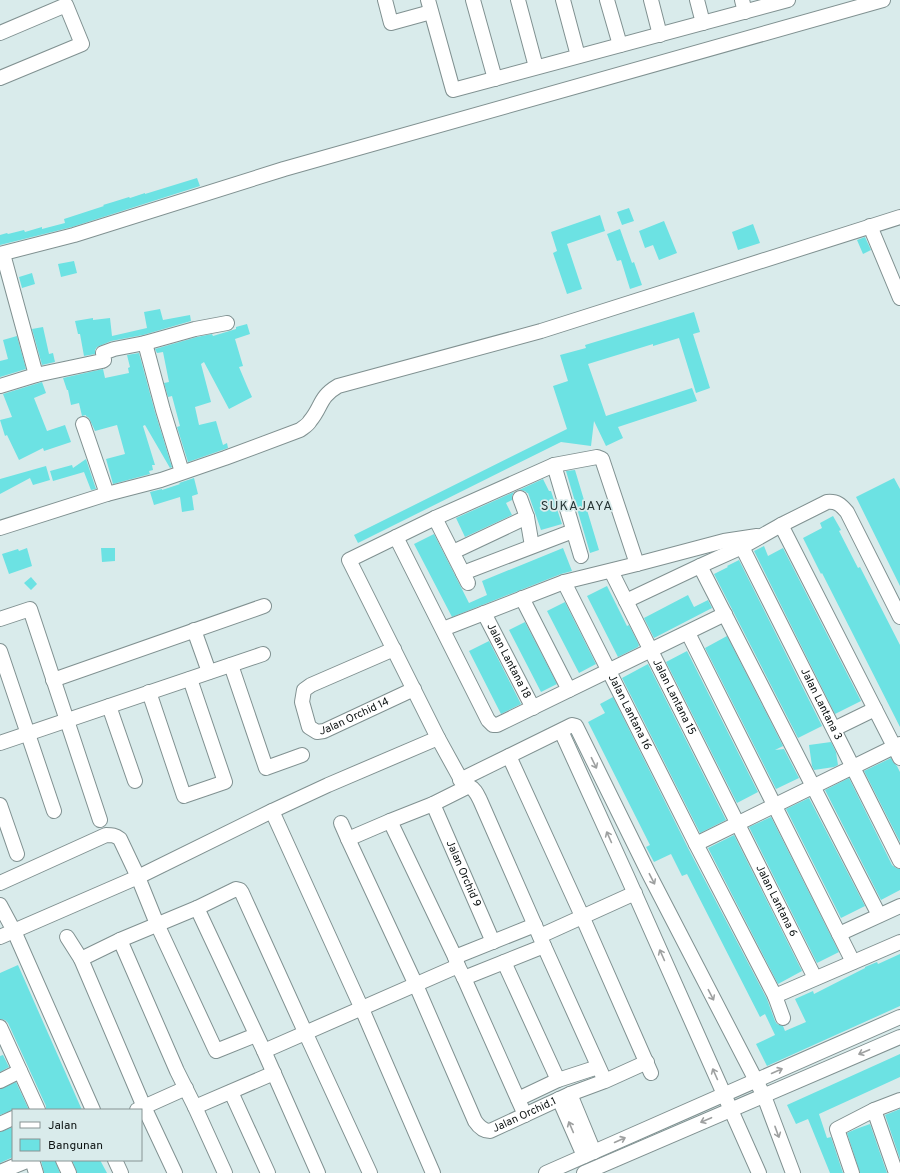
<svg xmlns="http://www.w3.org/2000/svg" width="900" height="1173" font-family="Overpass,sans-serif">
	<rect width="100%" height="100%" fill="#d9ebeb"/>
	<!-- building -->
	<path fill="#6ce2e3" d="M197,178L200,186L72,227L0,245V235L7,233L8,234L24,230L25,232L42,227V229L65,223L64,219L104,206L103,205L113,202L129,197L130,198L145,193V194Z
		M629,208L634,221L622,225L617,212Z
		M600,215L605,231L567,244L582,289L567,294L553,253L557,251L551,232Z
		M664,221L677,253L659,260L653,245L645,248L639,231Z
		M753,224L760,243L738,250L732,232Z
		M620,229L632,263L634,262L642,285L630,289L621,260L617,261L607,234Z
		M865,237L871,250L863,254L857,240Z
		M74,261L77,273L61,277L58,264Z
		M32,273L35,284L22,288L19,277Z
		M160,309L163,320L190,315L191,321L143,335L111,341L97,347L95,350V354L84,356L80,334H78L75,321L93,318V320L110,318L112,336L147,328L144,312Z
		M694,312L700,332L693,334L710,388L696,393L679,338L653,346V344L588,364L606,416L692,388L697,401L618,427L623,438L606,446L594,421L591,446L561,442L358,543L354,535L567,429L553,386L568,381L560,355L586,348L585,345Z
		M247,324L250,334L235,339L243,366L239,367L247,386L252,397L229,409L204,362L201,364L211,402L195,407L199,425L216,421L223,445L227,443L228,448L188,462L177,427L180,426L172,396L168,397L164,383L169,382L163,352L157,353L155,349L197,337L212,334L213,336L236,329V327Z
		M43,327L49,354L53,353L55,362L42,365L32,329Z
		M17,336L26,369L0,377V361L8,359L3,340Z
		M139,353L155,412L172,467L170,468L145,425L143,426L155,465H152L153,470L149,471L150,474L113,484L106,459L125,454L117,425L95,431L89,418L86,416V415L82,416L79,403L71,405L68,390H67L63,378L103,369L105,378L129,373L128,368L130,367L127,355Z
		M42,382L46,393L34,398L47,431L65,425L71,442L44,451L43,448L19,460L7,435L5,436L0,420L12,417L3,394Z
		M86,459L96,489L91,490L84,472L53,481L50,471L72,465L73,468Z
		M46,466L50,480L33,485L30,478L0,494V479Z
		M575,470L599,550L590,553L566,471Z
		M194,478L198,494L192,496L194,510L182,512L180,497L154,505L150,492L162,489V490L180,484L179,483Z
		M894,478L900,489V586L856,497Z
		M543,479L549,491H551L562,524L541,530L528,493H527L525,491L519,490Z
		M514,492L512,496V500L506,503L512,515L465,537L456,518Z
		M833,516L841,530L839,531L858,568L860,567L900,645V727L822,573L821,574L803,538L822,528L820,523Z
		M434,534L469,603L487,595L482,581L563,548L572,571L561,574L452,617L414,544Z
		M764,546L768,556L783,548L861,701L835,714L754,551Z
		M27,548L32,566L9,574L2,554L18,549L19,551Z
		M101,548H115V561L102,562Z
		M739,560L822,726L798,738L714,574L728,567L727,566Z
		M31,577L37,584L31,590L24,583Z
		M607,586L627,626L629,625L639,645L638,647L618,657L587,596Z
		M688,595L694,607L708,600L712,608L654,638L644,618Z
		M565,602L596,664L579,673L547,611Z
		M525,622L557,684L541,692L509,630Z
		M727,636L783,746L775,750L784,749L799,778L776,789L705,648Z
		M489,641L521,704L501,714L469,651Z
		M687,651L758,792L737,803L666,662Z
		M648,664L726,820L700,833L622,678Z
		M613,697L688,848L767,999L775,1021L777,1024L783,1026L785,1031L806,1022L795,999L813,991L814,994L865,968V967L877,962L878,964L900,954V1006L767,1066L756,1044L775,1035L765,1014L760,1017L687,874L682,876L671,854L654,862L646,847L650,845L588,722L605,713L600,704Z
		M831,742L836,752L838,765L834,767L814,770L812,766L809,745Z
		M891,758L893,762L897,766L900,772V842L864,771Z
		M849,778L892,865L896,868L900,869V890L881,900L825,790Z
		M809,798L865,906L841,918L786,809Z
		M771,817L839,952L817,963L749,827Z
		M734,835L802,971L778,984L708,848Z
		M18,965L40,1015L82,1110H46V1106L8,1023L5,1020L0,1019V973Z
		M900,1054V1077L819,1114L827,1138L831,1137L843,1173H830L808,1119L796,1124L787,1105Z
		M3,1055L9,1067L0,1072V1056Z
		M16,1082L29,1110H13L0,1115V1089Z
		M900,1109V1159L885,1115Z
		M870,1124L887,1173H860L847,1133L856,1129Z
		M13,1127V1157L0,1163V1132Z
		M41,1160H55L60,1173H44Z
		M72,1160H100L107,1173H77Z"/>
	<g fill="none" stroke-linecap="round" stroke-linejoin="round">
		<!-- minor casing -->
		<g stroke="#809191" stroke-width="16">
			<g id="minor">
				<path d="M385,0L391,23L431,12"/>
				<path d="M428,0L453,90L788,0"/>
				<path d="M473,0L495,79"/>
				<path d="M518,0L536,67"/>
				<path d="M563,0L578,56"/>
				<path d="M607,0L620,45"/>
				<path d="M651,0L660,35"/>
				<path d="M697,0L703,23"/>
				<path d="M742,0L745,12"/>
				<path d="M0,33L66,5L82,44L0,78"/>
				<path d="M870,226L900,298"/>
				<path d="M0,254L74,235L284,169L883,0"/>
				<path d="M3,254L36,375"/>
				<path d="M145,343L163,410L182,472"/>
				<path d="M0,386L36,375L102,361L104,360L103,353L114,349L145,343L195,329L227,323"/>
				<path d="M83,424L107,494"/>
				<path d="M554,465L581,556"/>
				<path d="M520,498L527,517L532,546"/>
				<path d="M435,518L468,583"/>
				<path d="M781,525L900,758"/>
				<path d="M0,528L107,494L161,480L225,458L300,430C304,427 308,425 310,421C322,407 319,397 338,386L541,331L900,217"/>
				<path d="M396,537L488,720L493,725H497L725,614"/>
				<path id="s1" d="M742,547L900,861"/>
				<path d="M453,552L527,517"/>
				<path d="M700,566L879,915"/>
				<path id="s2" d="M611,571L815,978"/>
				<path d="M463,573L573,531"/>
				<path id="s3" d="M564,582L696,844L775,996L900,942"/>
				<path d="M522,598L569,690"/>
				<path d="M626,601L700,566L742,547L781,525L827,502C837,501 841,505 847,512L900,617"/>
				<path id="s4" d="M484,613L533,708"/>
				<path d="M0,619L30,609L100,820"/>
				<path d="M443,629L564,582L637,564L724,541L757,536"/>
				<path d="M194,630L209,672"/>
				<path d="M688,633L853,962"/>
				<path id="s5" d="M394,649L311,685L304,690L302,702L309,727L317,732L324,731L414,689"/>
				<path d="M0,651L54,811"/>
				<path d="M231,665L266,768L302,755"/>
				<path d="M53,680L264,606"/>
				<path d="M149,692L184,796L225,782L190,679"/>
				<path d="M109,706L135,781"/>
				<path d="M834,729L875,709"/>
				<path d="M561,731L627,876L759,1173"/>
				<path d="M0,743L263,654"/>
				<path d="M509,756L582,916L651,1073"/>
				<path d="M460,780L572,725L576,726L648,872L764,1096L793,1173"/>
				<path d="M465,787L438,738L349,560L435,518L554,465L597,457L602,459L637,564"/>
				<path id="s6" d="M433,804L493,942"/>
				<path d="M0,805L17,854"/>
				<path d="M272,811L362,1009L433,1173"/>
				<path d="M390,821L455,957L458,966L464,978L525,1115"/>
				<path d="M341,823L348,839"/>
				<path d="M696,844L900,744"/>
				<path d="M0,883L106,835C112,835 115,835 120,839L138,877L157,924L216,1051L256,1035"/>
				<path d="M0,905L14,931L93,1110"/>
				<path d="M197,908L264,1051L318,1173"/>
				<path d="M839,934L900,906"/>
				<path d="M540,936L635,893"/>
				<path d="M0,937L138,877L272,811L328,785L438,738"/>
				<path d="M67,937L81,959"/>
				<path d="M120,940L177,1071L195,1107L225,1173"/>
				<path d="M455,957L535,925"/>
				<path d="M504,962L558,1080"/>
				<path d="M464,978L544,946"/>
				<path d="M775,996L783,1018"/>
				<path d="M0,1027L38,1110"/>
				<path d="M264,1051L458,966"/>
				<path d="M0,1081L20,1071"/>
				<path id="s7" d="M605,1081L544,946L480,800C477,794 475,789 469,786L433,804L390,821L348,839L416,985L475,1121C479,1127 483,1131 490,1131L570,1094L605,1081L647,1062"/>
				<path d="M231,1092L268,1173"/>
				<path d="M570,1094L594,1152"/>
				<path d="M518,1099L558,1080L598,1067"/>
				<path d="M559,1099L584,1156"/>
				<path d="M195,1107L274,1073"/>
				<path d="M137,1110L186,1088"/>
				<path d="M874,1110L896,1173"/>
				<path d="M0,1124L13,1118"/>
				<path d="M32,1160L36,1173"/>
				<path d="M63,1160L69,1173"/>
				<path d="M115,1160L121,1173"/>
				<path d="M0,1172L29,1160"/>
				<path d="M175,1173L144,1107L81,959L120,940L197,908L236,889L240,890L242,893L306,1034L370,1173"/>
				<path d="M546,1173L900,1017"/>
				<path d="M584,1173L900,1037"/>
				<path d="M852,1173L837,1129L874,1110L900,1100"/>
			</g>
		</g>
		<!-- minor -->
		<use href="#minor" stroke="#fff" stroke-width="14"/>
	</g>
	<!-- one-way arrows -->
	<defs><path id="oneway-shaft" d="M-6 0H5M1.5-3L5.5 0L1.5 3" fill="none" stroke-width="1.6" stroke-linecap="round" stroke-linejoin="round"/></defs>
	<g stroke="#9ea0a0">
		<use href="#oneway-shaft" transform="translate(594 763) rotate(64)"/>
		<use href="#oneway-shaft" transform="translate(609 837) rotate(-114)"/>
		<use href="#oneway-shaft" transform="translate(652 879) rotate(63)"/>
		<use href="#oneway-shaft" transform="translate(662 955) rotate(-114)"/>
		<use href="#oneway-shaft" transform="translate(711 995) rotate(63)"/>
		<use href="#oneway-shaft" transform="translate(864 1052) rotate(157)"/>
		<use href="#oneway-shaft" transform="translate(777 1071) rotate(-24)"/>
		<use href="#oneway-shaft" transform="translate(715 1074) rotate(-114)"/>
		<use href="#oneway-shaft" transform="translate(706 1120) rotate(157)"/>
		<use href="#oneway-shaft" transform="translate(571 1127) rotate(-113)"/>
		<use href="#oneway-shaft" transform="translate(777 1132) rotate(70)"/>
		<use href="#oneway-shaft" transform="translate(620 1140) rotate(-24)"/>
	</g>
	<g text-anchor="middle" dominant-baseline="central" stroke-width="3.5" stroke-linejoin="round" paint-order="stroke">
		<!-- street labels -->
		<g font-size="11" fill="#0c1212" stroke="#d9ebeb">
			<text stroke="none"><textPath href="#s4" startOffset="54">Jalan Lantana 18</textPath></text>
			<text stroke="none"><textPath href="#s2" startOffset="141">Jalan Lantana 15</textPath></text>
			<text stroke="none"><textPath href="#s1" startOffset="176">Jalan Lantana 3</textPath></text>
			<text stroke="none"><textPath href="#s3" startOffset="146">Jalan Lantana 16</textPath></text>
			<text stroke="none"><textPath href="#s5" startOffset="187">Jalan Orchid 14</textPath></text>
			<text stroke="none"><textPath href="#s6" startOffset="76">Jalan Orchid 9</textPath></text>
			<text stroke="none"><textPath href="#s2" startOffset="369">Jalan Lantana 6</textPath></text>
			<text stroke="none"><textPath href="#s7" startOffset="824">Jalan Orchid.1</textPath></text>
		</g>
		<!-- quarter labels -->
		<g font-size="13" letter-spacing="1" fill="#263434" stroke="#d9ebeb">
			<text x="577" y="507">SUKAJAYA</text>
		</g>
	</g>
	<!-- legend -->
	<rect x="12" y="1109" width="130" height="52" fill="#d9ebeb" stroke="#879494"/>
	<rect x="20" y="1122" width="20" height="6" fill="#ffffff" stroke="#879494"/>
	<text x="48" y="1129" font-size="12" fill="#0c1212">Jalan</text>
	<rect x="20" y="1139" width="20" height="12" fill="#6ce2e3" stroke="#879494"/>
	<text x="48" y="1149" font-size="12" fill="#0c1212">Bangunan</text>
</svg>
